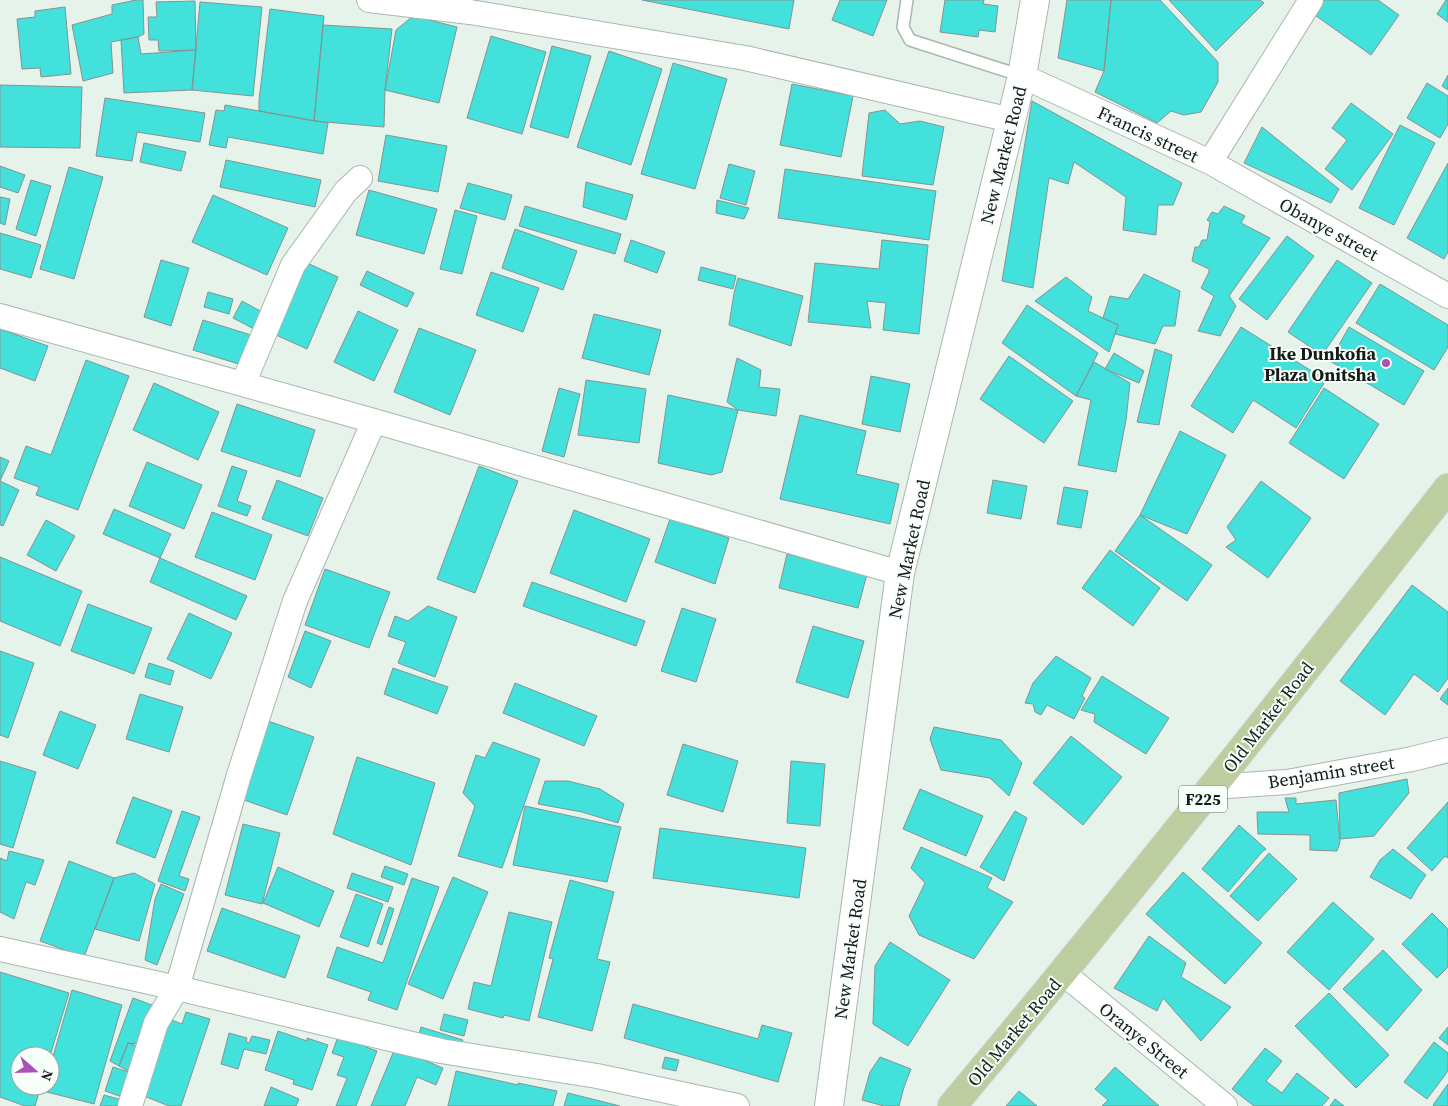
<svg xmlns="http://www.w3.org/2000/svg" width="1448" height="1106" font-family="'Source Serif 4',serif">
	<rect width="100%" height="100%" fill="#e6f3eb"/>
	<!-- building -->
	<path fill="#42e1dc" stroke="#849392" d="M136,0H143L144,34L138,37L111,42L113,73L83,81L72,25L112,14V5Z
		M642,0H794L789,29Z
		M840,0H887L873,36L832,20Z
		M945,0H984L983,4L998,6L995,32L979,30L978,37L940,32Z
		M1067,0H1111L1104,71L1058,58Z
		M1111,0H1160L1218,62V82L1201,112L1184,115L1171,111L1157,123L1095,92L1104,71Z
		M1169,0H1260L1264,3L1216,51Z
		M1322,0H1378L1399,15L1371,55L1312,13Z
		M1446,0H1448V22L1437,14Z
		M195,1L196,50L159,51L158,40H149L148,17H157L156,2Z
		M200,2L262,7L253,96L192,90Z
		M65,7L71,74L41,77L40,68L22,69L17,19L35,17V11Z
		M270,9L324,16L314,121L259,111V100Z
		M413,16L457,27L439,103L385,90L396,30Z
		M323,25L392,29L385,90L384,127L314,121Z
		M491,36L546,52L522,134L467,118Z
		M138,37L141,54L196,50L192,90L124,93L121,40Z
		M552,46L591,56L568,138L530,127Z
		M609,51L662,69L631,165L577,147Z
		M673,63L727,79L695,189L641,174Z
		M1448,75V90L1442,86Z
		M1427,83L1448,96V124L1440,138L1407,118Z
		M792,84L853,96L841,157L780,145Z
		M0,85L82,87L80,148L0,147Z
		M105,98L205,113L200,142L137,132L132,161L96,156Z
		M1032,101L1182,183L1173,205H1158L1156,235L1123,230L1126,197L1074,162L1068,184L1049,178L1033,288L1002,281Z
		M1351,103L1393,134L1352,190L1325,169L1347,140L1332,128Z
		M225,105L328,123L323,154L228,137L226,148L209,145L216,110L224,111Z
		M885,110L900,124L920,121L944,127L933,185L862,176L869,113Z
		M1400,125L1435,143L1394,225L1359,208Z
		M1262,127L1339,189L1331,203L1244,163Z
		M386,135L447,146L438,192L378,181Z
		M144,143L186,152L181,171L140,162Z
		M226,160L321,180L315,207L220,187Z
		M1448,163V252L1444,259L1407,238Z
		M729,164L755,171L746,205L720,198Z
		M0,166L25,175L18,193L0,187Z
		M69,167L103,177L74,279L40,269Z
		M785,169L936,191L929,240L778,218Z
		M31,180L51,186L36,236L16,229Z
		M586,182L633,195L626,220L583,207Z
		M468,183L512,195L505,220L460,208Z
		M369,190L437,209L424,254L356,235Z
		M213,195L288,228L267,275L192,242Z
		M0,197L10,199L5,225L0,223Z
		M717,200L749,208L744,219L716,213Z
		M525,206L621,234L615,254L519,226Z
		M1224,206L1245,216L1241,223L1270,238L1229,296L1236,306L1220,336L1198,331L1214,296L1201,288L1209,272V269L1192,261L1195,247H1199L1202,240H1207L1210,222L1207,220L1212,212L1218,214Z
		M455,210L477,216L462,274L440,269Z
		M515,229L577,251L563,290L502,268Z
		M0,233L41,245L31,278L0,269Z
		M1287,236L1314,256L1267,320L1239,299Z
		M631,240L665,252L657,273L624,261Z
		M882,240L928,245L919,334L883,330L886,303L867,301L871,328L808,322L815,263L879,269Z
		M161,260L189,268L171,326L144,317Z
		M1337,260L1372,283L1322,355L1288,332Z
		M307,263L338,277L307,349L276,335Z
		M701,267L736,276L733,289L698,280Z
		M367,271L414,293L407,307L360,285Z
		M491,272L539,288L523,332L476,315Z
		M1144,274L1180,291L1175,326H1163L1155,344L1115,334L1118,325L1103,318L1110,296L1128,299Z
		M1066,277L1092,297L1088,311L1118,325L1109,352L1035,301Z
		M738,278L803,296L791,346L729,325L734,293Z
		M1380,284L1448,325V347L1434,370L1356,323Z
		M208,292L233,299L229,314L204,307Z
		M242,301L262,312L254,329L233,318Z
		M1027,305L1098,353L1076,396L1002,343Z
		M358,311L398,330L374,381L334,362Z
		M594,314L661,330L649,375L582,358Z
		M203,320L251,335L242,365L193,350Z
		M1241,327L1326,380L1296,428L1253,400L1233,433L1191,406Z
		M1349,327L1424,371L1404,405L1330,361Z
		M419,328L476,350L450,415L394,392Z
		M0,329L48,346L35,381L0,368Z
		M1155,349L1172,355L1159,425L1137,422Z
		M1114,353L1144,371L1139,383L1105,369Z
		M1009,356L1073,401L1044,443L980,399Z
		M737,358L761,370L759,387L780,389L776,416L738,410L727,402Z
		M86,360L129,376L78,510L36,495L39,487L14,478L26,446L51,455Z
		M1094,362L1130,383L1126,420L1116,472L1078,465L1091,400L1076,396Z
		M871,376L910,384L900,432L862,424Z
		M586,380L646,389L639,443L578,435Z
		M154,383L219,412L198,460L133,430Z
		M559,388L580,394L564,457L542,451Z
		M1324,388L1379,424L1344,479L1289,443Z
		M668,395L738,410L722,472L711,475L658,463Z
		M237,404L315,430L300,477L221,451Z
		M800,415L866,431L856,474L899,484L890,524L780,499Z
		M1180,431L1226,455L1187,534L1140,515Z
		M0,457L9,461L0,481Z
		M147,462L202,485L184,529L129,506Z
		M232,466L247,471L237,501L251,506L247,516L218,506Z
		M479,466L518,481L475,593L437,579Z
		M277,480L323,498L308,536L262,519Z
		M993,480L1027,486L1021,519L987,513Z
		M0,481L19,490L3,526L0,525Z
		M1261,481L1311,518L1268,578L1226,547L1236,540L1227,527Z
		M1064,487L1088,491L1081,528L1057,524Z
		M114,509L171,534L160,558L103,534Z
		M574,510L650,539L626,602L550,573Z
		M212,512L272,535L255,580L195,557Z
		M1140,515L1212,565L1187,601L1115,551Z
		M670,519L729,538L715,584L655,562Z
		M46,520L75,536L56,571L27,555Z
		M1110,550L1160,588L1133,626L1082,588Z
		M787,554L867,574L858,608L779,588Z
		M0,557L82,591L60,646L0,621Z
		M160,558L247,596L236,620L150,582Z
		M325,569L390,592L369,648L305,625Z
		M532,582L645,621L636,646L523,606Z
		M1412,585L1448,612V678L1438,692L1414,674L1385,715L1340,681Z
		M88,604L152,628L134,674L71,651Z
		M428,606L457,617L435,677L398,663L406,642L388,636L395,616L408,621Z
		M682,608L716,619L696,682L661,671Z
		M189,613L232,633L211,679L167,659Z
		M813,626L864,641L848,698L796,682Z
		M305,631L331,641L311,688L288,677Z
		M0,651L34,663L8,738L0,735Z
		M1056,656L1091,678L1082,696L1085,698L1074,719L1047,705L1041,715L1035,712L1033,704L1025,703L1033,683Z
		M149,663L174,671L170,685L145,677Z
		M393,668L448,687L437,714L384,694Z
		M1102,676L1169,718L1146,754L1094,722L1095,714L1081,710Z
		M515,683L597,716L584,746L503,713Z
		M1448,688V705L1440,699Z
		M140,694L183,707L169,752L126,739Z
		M60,711L96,725L78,769L43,755Z
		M268,721L314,737L287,815L241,799Z
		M934,727L1001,740L1022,763L1009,796L990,778L941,770L930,739Z
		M1071,736L1122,777L1083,825L1033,783Z
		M493,742L540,759L502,868L458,856L475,806L463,793L476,755L485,758Z
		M683,744L738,761L723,812L667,795Z
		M357,757L435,783L411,865L333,834Z
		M0,761L36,772L13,848L0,844Z
		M791,761L825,764L820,826L787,823Z
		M1407,779L1409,793L1374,836L1340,839L1339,793Z
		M545,781H568L600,789L624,804L618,823L582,812L538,804Z
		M920,789L983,816L966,856L903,829Z
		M133,797L172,811L155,858L116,843Z
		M1285,798H1296V804L1336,800L1340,842L1337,851L1310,850V835L1258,834L1257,812H1289Z
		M1448,802V858L1445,856L1432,871L1407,848Z
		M525,806L621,827L607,882L513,865Z
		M182,811L200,817L179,876L189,879L185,891L158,881Z
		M1015,811L1027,818L1004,881L980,867Z
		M243,824L280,833L262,904L225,895Z
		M1239,825L1266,849L1262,852L1228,892L1202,869Z
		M660,828L806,848L799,898L653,878Z
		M921,847L992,878L987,888L1013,902L974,959L919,935L909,916L925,883L911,868Z
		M1393,849L1426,875L1417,888L1411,899L1370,877L1380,860Z
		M9,851L44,860L35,885L26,882L14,919L0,912V858L7,861Z
		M1269,853L1297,879L1258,921L1230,896Z
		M69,861L114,878L84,957L40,941Z
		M385,866L408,874L404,885L381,877Z
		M278,867L334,891L319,927L263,903Z
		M1183,872L1262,943L1225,984L1146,914Z
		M134,873L155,884L139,941L95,929L114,878Z
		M352,873L393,887L388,902L347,888Z
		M453,877L488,892L443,999L408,984Z
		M412,878L439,887L397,1010L368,1000L371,992L327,977L337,947L383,963Z
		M570,880L614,892L597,959L610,962L592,1031L538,1017L553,959L549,958Z
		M161,884L184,894L157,965L145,960L155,899Z
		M356,894L383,904L368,947L340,937Z
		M1333,902L1374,939L1329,990L1287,952Z
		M389,907L394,909L382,945L377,943Z
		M222,908L300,936L285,978L207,951Z
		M509,912L552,922L529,1021L504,1015L503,1018L468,1009L474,982L491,986Z
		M1432,913L1448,929V967L1437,978L1402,944Z
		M1149,936L1186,963L1181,977L1231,1007L1201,1041L1163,998L1157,1011L1114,988Z
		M890,942L950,980L908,1046L873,1024L875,966Z
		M1383,950L1422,990L1387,1031L1343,989Z
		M0,972L69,993L50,1056H20V1086H41L35,1106H25L0,1097Z
		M72,990L122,1005L94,1104L43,1091L45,1086H50V1067Z
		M1329,993L1389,1055L1356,1088L1295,1026Z
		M133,998L152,1005L140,1044L128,1043L119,1066L110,1061Z
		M633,1004L758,1039L762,1025L792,1033L778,1082L624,1038Z
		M186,1012L210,1019L181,1106H169L144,1096L169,1019L182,1024Z
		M444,1014L468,1020L464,1036L440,1030Z
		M421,1027L463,1040L460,1051L418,1038Z
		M1448,1027V1045L1439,1038Z
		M278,1031L307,1041V1038L328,1045L312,1090L293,1084L294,1080L265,1070Z
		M229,1033L247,1038L246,1042L249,1043L252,1036L270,1040L266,1054L244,1049L238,1069L221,1064Z
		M339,1034L368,1045L366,1047L377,1051L356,1106H336L347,1078L337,1075L344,1057L332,1053Z
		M1434,1042L1448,1053V1071L1427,1099L1404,1082Z
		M128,1043L140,1047L132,1073L119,1066Z
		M395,1048L443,1068L436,1085L417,1077L405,1106H371Z
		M1265,1048L1282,1061L1266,1081L1282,1093L1297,1073L1329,1098L1322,1106H1254L1232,1089Z
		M665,1057L679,1060L676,1071L662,1068Z
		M880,1057L911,1069L904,1087L899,1106H884L862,1100L870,1072Z
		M113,1067L132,1073L125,1098L105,1091Z
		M1115,1067L1159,1106H1102L1108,1100L1095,1089Z
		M456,1071L518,1085V1083L557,1091L553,1106H448Z
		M1448,1084V1106H1434L1433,1105Z
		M271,1087L299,1099L296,1106H264Z
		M1019,1091L1037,1106H1006Z
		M568,1093L620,1106H564Z
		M104,1095L122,1100L120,1106H100Z
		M1335,1099L1344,1106H1330Z"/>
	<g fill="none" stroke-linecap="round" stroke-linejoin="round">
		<!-- service casing -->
		<g stroke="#aab7af" stroke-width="14">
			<path id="service" d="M907,0L903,27L910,40L1022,76"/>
		</g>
		<!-- minor casing -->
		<g stroke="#aab7af" stroke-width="26">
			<path id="minor" d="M369,0L470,12L745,58L1011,120
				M1022,76L1210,162L1311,0
				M1210,162L1448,296
				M0,316L374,421L900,573
				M243,384L293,265L346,191L360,178
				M1213,787L1287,782L1412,759L1448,750
				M0,949L177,988L441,1051L597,1076L737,1106
				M1063,973L1225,1106
				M130,1106L156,1023L177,988L239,775L295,601L374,421"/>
		</g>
		<!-- tertiary casing -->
		<g stroke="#aab7af" stroke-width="30">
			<path id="tertiary" d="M829,1106L900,573L1022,76L1035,0"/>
		</g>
		<!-- primary casing -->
		<g stroke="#d0d1d1" stroke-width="30">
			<path id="primary" d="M952,1106C1122,903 1285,696 1448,488"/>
		</g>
		<!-- service -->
		<use href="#service" stroke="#fff" stroke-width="11"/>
		<!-- minor -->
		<use href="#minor" stroke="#fff" stroke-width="24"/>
		<!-- tertiary -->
		<use href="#tertiary" stroke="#fff" stroke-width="28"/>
		<!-- primary -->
		<use href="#primary" stroke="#bcce9f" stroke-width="28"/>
	</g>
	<!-- markers -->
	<circle fill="#ac51bc" stroke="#f7fffa" stroke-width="2" cx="1386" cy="363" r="5"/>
	<g text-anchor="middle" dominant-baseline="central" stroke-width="4" stroke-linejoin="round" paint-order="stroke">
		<!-- shield labels -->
		<rect fill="#f7fffa" stroke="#5a5f5c" stroke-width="1" x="1179" y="785.5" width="48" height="27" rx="4"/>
		<g font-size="16" font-weight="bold" fill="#161a18">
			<text x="1203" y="799">F225</text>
		</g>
		<!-- street labels -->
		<g font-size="18" fill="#161a18" stroke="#f7fffa">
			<text transform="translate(1148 134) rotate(25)">Francis street</text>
			<text transform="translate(1003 155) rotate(-76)">New Market Road</text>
			<text transform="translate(1329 229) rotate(29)">Obanye street</text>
			<text transform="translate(909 549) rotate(-78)">New Market Road</text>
			<text transform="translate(1268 717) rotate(-52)">Old Market Road</text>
			<text transform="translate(1331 772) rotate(-9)">Benjamin street</text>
			<text transform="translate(850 949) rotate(-82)">New Market Road</text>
			<text transform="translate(1014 1032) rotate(-50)">Old Market Road</text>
			<text transform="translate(1144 1040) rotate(39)">Oranye Street</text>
		</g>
		<!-- poi labels -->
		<g font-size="18" font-weight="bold" fill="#161a18" stroke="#f7fffa" text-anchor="end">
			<text x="1376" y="353">Ike Dunkofia<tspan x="1376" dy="21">Plaza Onitsha</tspan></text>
		</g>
	</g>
	<!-- north arrow -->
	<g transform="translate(35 1071) rotate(110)"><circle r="24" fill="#f7fffa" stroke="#9da3a0"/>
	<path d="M0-4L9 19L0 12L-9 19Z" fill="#ac51bc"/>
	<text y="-8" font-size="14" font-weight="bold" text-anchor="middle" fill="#161a18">N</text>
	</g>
</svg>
